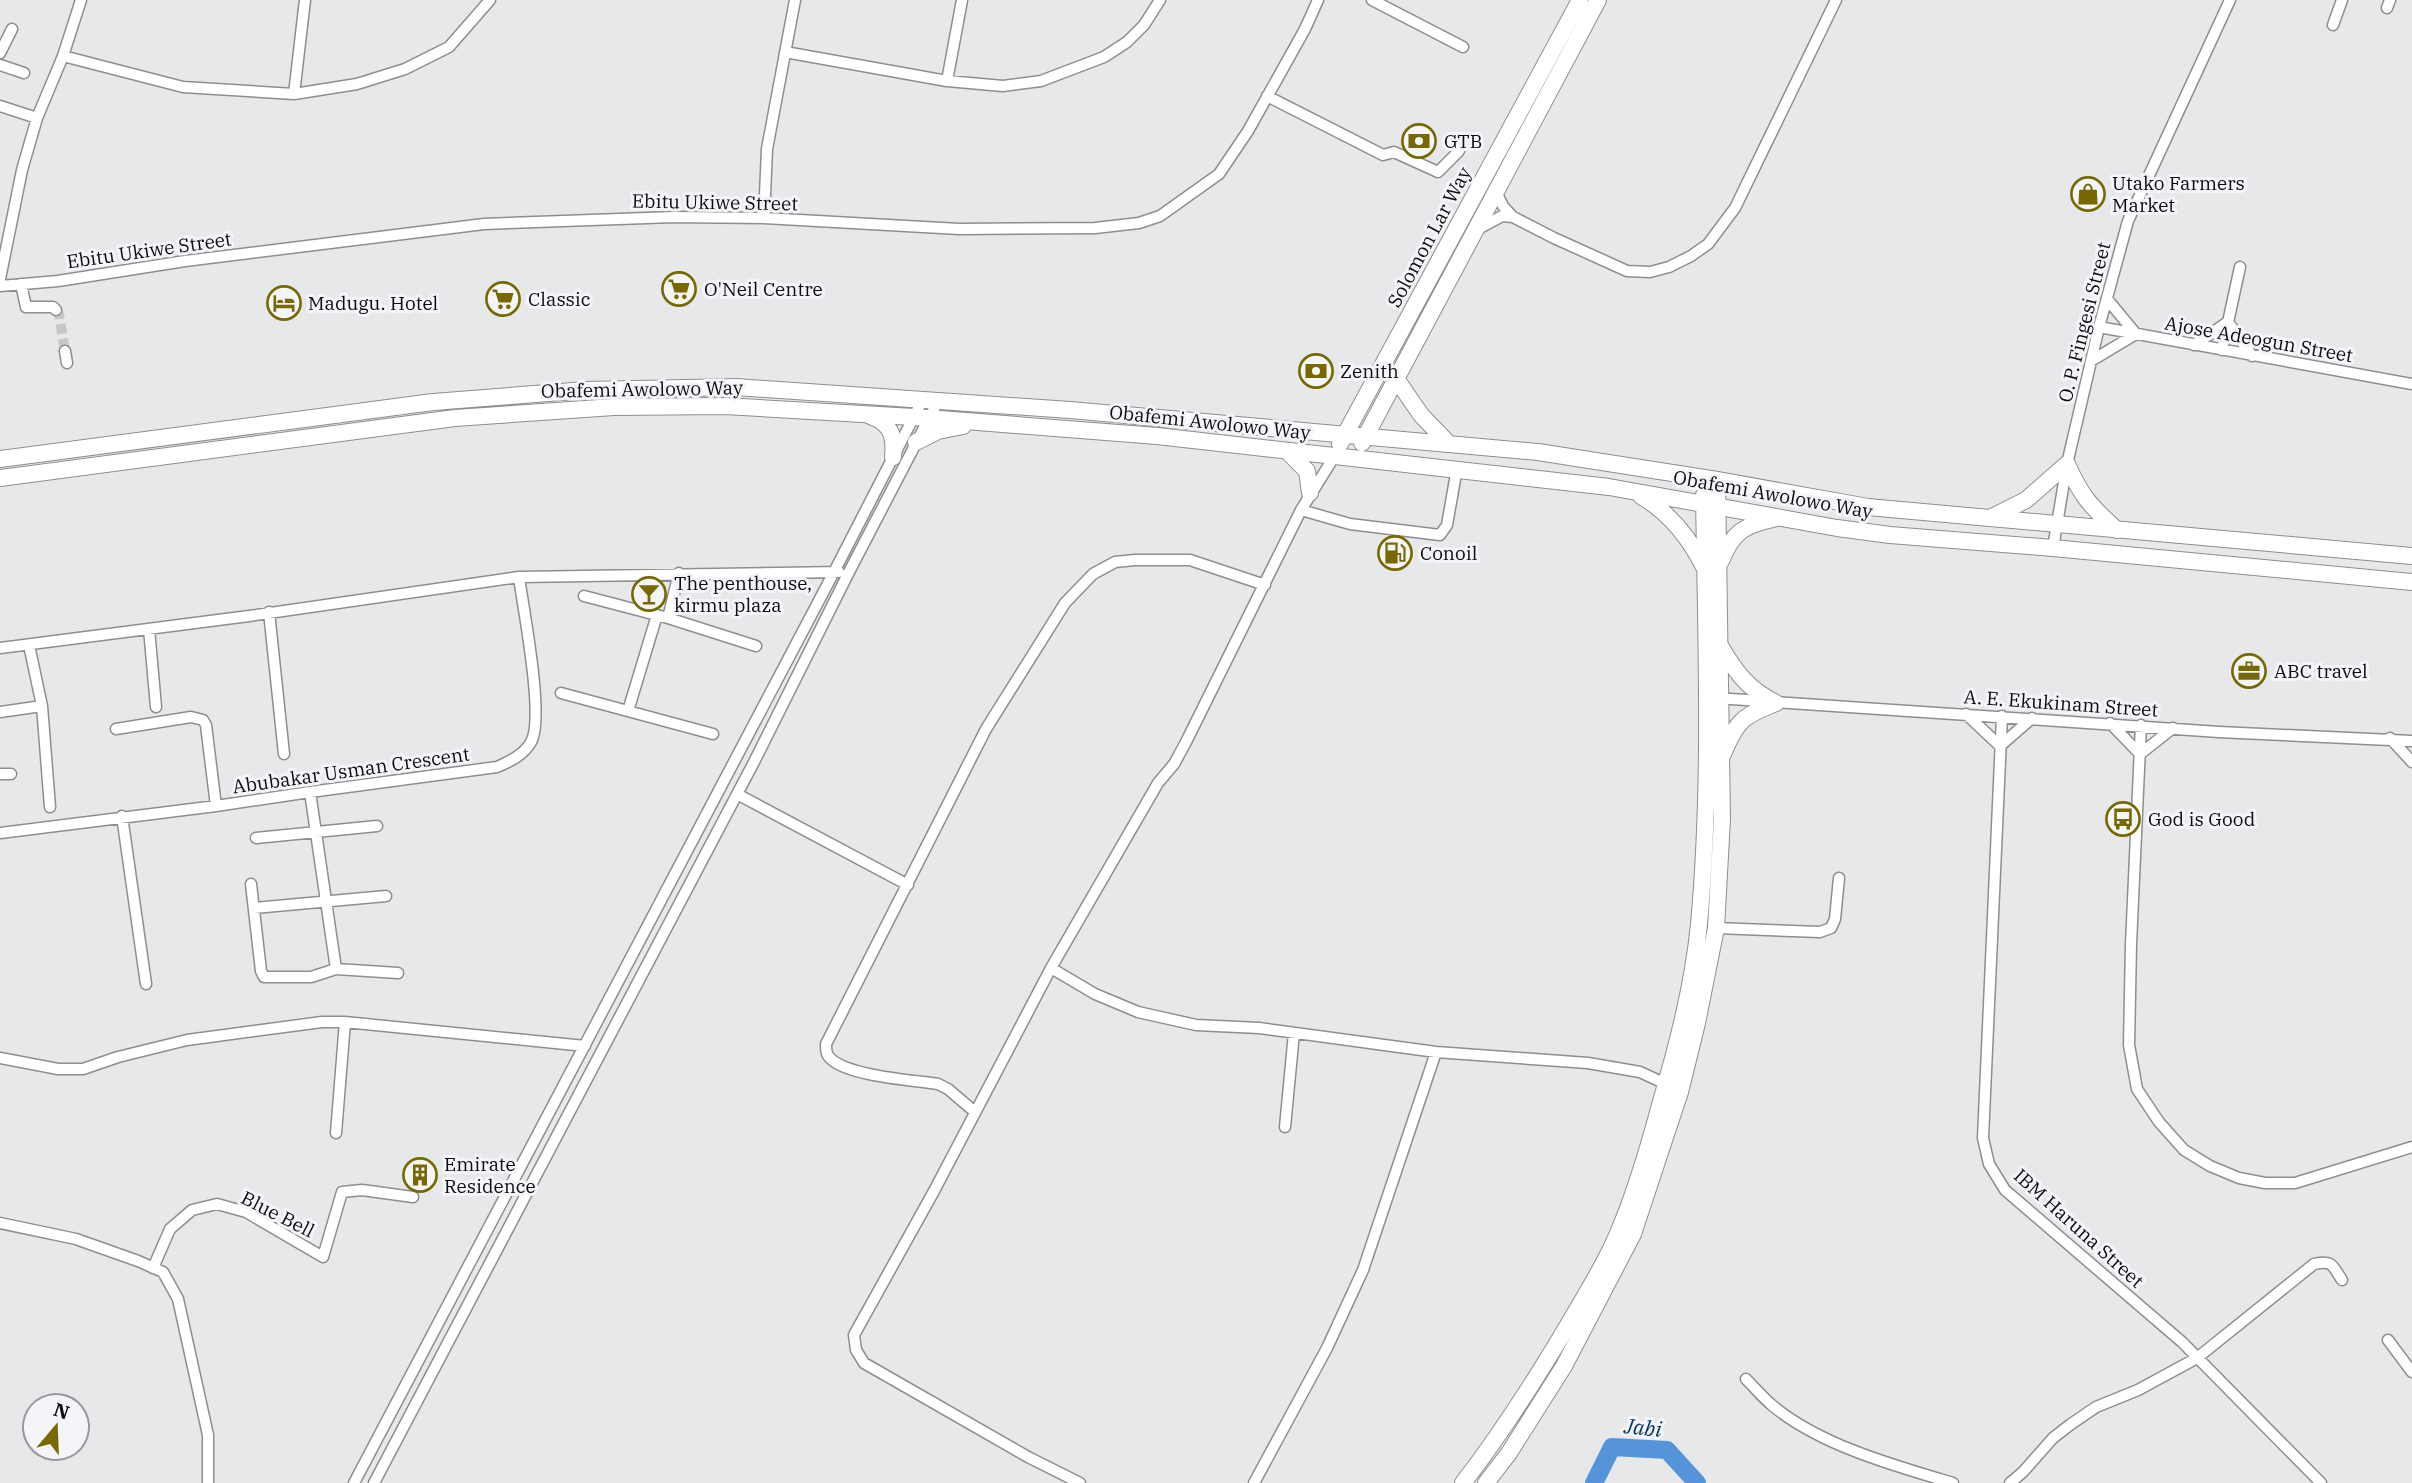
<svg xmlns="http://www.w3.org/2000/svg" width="2412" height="1483" font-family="'IBM Plex Serif',serif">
	<rect width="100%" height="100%" fill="#e7e8ea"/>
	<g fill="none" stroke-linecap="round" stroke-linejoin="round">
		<!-- river -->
		<path stroke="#5594d8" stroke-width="18" d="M1594,1483L1612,1447L1667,1450L1697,1483"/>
		<!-- street-tunnel -->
		<path stroke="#c6c7c9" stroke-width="10" stroke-dasharray="10 5" stroke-linecap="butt" d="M56,310L59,314L65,351"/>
		<!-- street casing -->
		<g stroke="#8d8e90" stroke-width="13">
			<path id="street" d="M1372,0L1463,47
				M2387,8L2390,0
				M2333,25L2342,0
				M785,52L947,81L1003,86L1041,81L1104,57L1127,42L1144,25L1160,0
				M0,53L12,29
				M63,56L183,87L294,94L357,84L405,69L449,47L490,0
				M0,65L24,73
				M947,81L962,0
				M294,94L305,0
				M1267,96L1383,155L1394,152L1438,172L1459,151
				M0,106L37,118
				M1497,194L1503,206L1513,217L1554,238L1627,271L1650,272L1669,267L1691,256L1708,244L1735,208L1836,0
				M764,218L767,149L795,0
				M1478,229L1502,216L1513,217
				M0,279L22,170L37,118L63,56L81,0
				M21,284L26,307H53L56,310
				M0,286L58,281L185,261L484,224L674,217L764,218L959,229L1095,228L1139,223L1160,216L1219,174L1248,131L1305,29L1318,0
				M2099,327L2412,384
				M2194,345L2228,322L2252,356
				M2222,350L2240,267
				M65,351L67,363
				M2091,361L2136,334L2107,299
				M1301,510L1350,524L1440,535L1447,525L1457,468
				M2053,548L2067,464L2099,327L2128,221L2230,0
				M584,596L668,618L756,646
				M269,612L284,754
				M668,618L679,573
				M149,629L156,707
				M29,645L42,706L50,807
				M0,648L249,616L519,577L839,572
				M561,693L713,734
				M1716,698L2219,732L2412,741
				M628,711L657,615
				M0,712L42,706
				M1966,714L2000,746L2032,718
				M2002,716L1983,1138L1989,1164L2005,1190L2182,1342L2321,1483
				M2110,723L2140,754L2173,728
				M2141,725L2131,944L2129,1045L2137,1089L2159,1122L2184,1150L2210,1166L2239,1178L2265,1183H2295L2412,1147
				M116,729L191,717L203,720L206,725L216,806
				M2390,738L2412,762
				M0,774H11
				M310,792L336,969L398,973
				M737,794L908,885
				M122,816L146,984
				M0,833L216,806L310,792L497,767C509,762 524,755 531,742C545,718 523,608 519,577
				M256,838L377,826
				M251,884L261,971L264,977H311L336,969
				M254,908L386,896
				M1716,928L1820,932L1831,928L1835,919L1839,878
				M1051,968L1095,994L1138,1012L1196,1025L1259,1028L1436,1052L1588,1063L1640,1072L1666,1084
				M0,1058L58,1069H83L118,1057L187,1040L322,1022H345L585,1046
				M975,1112L948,1089L938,1084C912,1080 849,1076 831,1059C826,1055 826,1050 826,1044L986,729L1065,603L1093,574L1115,562L1135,560H1190L1265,585
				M1285,1127L1294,1033
				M336,1133L345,1022
				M0,1223L76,1239L138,1261L163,1272L178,1299L208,1435V1483
				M153,1268L170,1229L192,1210L217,1204L246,1212L323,1257L342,1192L362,1190L413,1197
				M2388,1340L2412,1372
				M1746,1379C1755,1388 1763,1398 1773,1406C1820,1445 1895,1466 1953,1483
				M354,1483L834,572L923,399
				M374,1483L754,762L849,572L938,401
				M1080,1483L1028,1457L864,1363L856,1350L854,1335L934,1191L1051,968L1158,783L1174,764L1186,742L1301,510L1334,457
				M1254,1483L1327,1348L1363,1270L1436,1052
				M2010,1483L2023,1472L2053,1438L2071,1424L2096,1407L2138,1390L2197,1358L2314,1264C2333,1260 2332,1265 2342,1280"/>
		</g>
		<!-- secondary casing -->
		<g stroke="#8d8e90" stroke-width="18">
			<path id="secondary" d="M1395,377L1421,415L1449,444
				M870,416C891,423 895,436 893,457
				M916,442L938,431L963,426
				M1362,443L1598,0
				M1340,444L1580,0
				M1287,451L1307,471L1310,493
				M0,459L433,402L586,390L736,387L1070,410L1538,452L1717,480L1868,507L2412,556
				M0,478L455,418L614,407L725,406L914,417L1157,436L1609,487L1837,528L1890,535L2053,548L2412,582
				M1641,496C1670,513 1689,537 1704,567
				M1990,518L2026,500L2067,464C2081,496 2091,507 2117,530
				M1721,561C1732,533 1744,525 1773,519
				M1719,644C1735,671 1747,689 1776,703
				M1723,754C1737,720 1743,716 1776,703
				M1463,1483C1503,1431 1538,1376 1571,1320C1589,1289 1608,1259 1621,1226C1637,1187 1649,1146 1660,1105C1677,1046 1693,986 1699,924C1712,781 1706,638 1704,495
				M1486,1483L1509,1453L1564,1366L1633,1234L1680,1092L1697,1023L1716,928L1722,819L1717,480"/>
		</g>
		<!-- street -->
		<use href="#street" stroke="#fff" stroke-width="10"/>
		<!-- secondary -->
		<use href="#secondary" stroke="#fff" stroke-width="16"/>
	</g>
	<!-- icons -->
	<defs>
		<g id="bank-ring" transform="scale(1.75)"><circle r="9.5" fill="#f4f5f8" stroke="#776900" stroke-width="1.5"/><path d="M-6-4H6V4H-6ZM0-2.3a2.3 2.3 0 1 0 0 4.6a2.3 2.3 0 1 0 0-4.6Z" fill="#776900"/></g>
		<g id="shop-ring" transform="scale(1.75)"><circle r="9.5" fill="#f4f5f8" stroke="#776900" stroke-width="1.5"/><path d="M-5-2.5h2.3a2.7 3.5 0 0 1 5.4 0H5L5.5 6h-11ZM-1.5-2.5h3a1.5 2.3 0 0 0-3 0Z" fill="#776900"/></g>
		<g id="supermarket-ring" transform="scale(1.75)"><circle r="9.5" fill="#f4f5f8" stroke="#776900" stroke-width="1.5"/><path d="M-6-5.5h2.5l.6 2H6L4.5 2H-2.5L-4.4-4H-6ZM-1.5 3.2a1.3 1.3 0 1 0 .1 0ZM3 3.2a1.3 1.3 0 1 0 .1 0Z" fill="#776900"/></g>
		<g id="hotel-ring" transform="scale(1.75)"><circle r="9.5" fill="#f4f5f8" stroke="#776900" stroke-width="1.5"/><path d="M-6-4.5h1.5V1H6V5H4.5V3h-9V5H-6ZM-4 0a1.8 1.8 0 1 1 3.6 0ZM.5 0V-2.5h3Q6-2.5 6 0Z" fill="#776900"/></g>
		<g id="fuel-ring" transform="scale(1.75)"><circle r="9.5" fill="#f4f5f8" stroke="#776900" stroke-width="1.5"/><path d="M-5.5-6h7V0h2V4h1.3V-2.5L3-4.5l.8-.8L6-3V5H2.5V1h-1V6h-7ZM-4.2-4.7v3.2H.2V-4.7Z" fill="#776900"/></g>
		<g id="bar-ring" transform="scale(1.75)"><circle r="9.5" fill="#f4f5f8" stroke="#776900" stroke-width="1.5"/><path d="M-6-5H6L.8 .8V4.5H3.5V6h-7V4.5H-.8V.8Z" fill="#776900"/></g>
		<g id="office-ring" transform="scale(1.75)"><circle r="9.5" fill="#f4f5f8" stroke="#776900" stroke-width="1.5"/><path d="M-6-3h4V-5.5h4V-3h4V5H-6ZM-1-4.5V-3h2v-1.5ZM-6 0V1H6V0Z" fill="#776900"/></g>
		<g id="bus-ring" transform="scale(1.75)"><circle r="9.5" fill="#f4f5f8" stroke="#776900" stroke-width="1.5"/><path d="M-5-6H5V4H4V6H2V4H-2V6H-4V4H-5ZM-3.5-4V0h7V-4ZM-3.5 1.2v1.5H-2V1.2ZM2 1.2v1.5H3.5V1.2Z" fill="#776900"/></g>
		<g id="building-ring" transform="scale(1.75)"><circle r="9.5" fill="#f4f5f8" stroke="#776900" stroke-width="1.5"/><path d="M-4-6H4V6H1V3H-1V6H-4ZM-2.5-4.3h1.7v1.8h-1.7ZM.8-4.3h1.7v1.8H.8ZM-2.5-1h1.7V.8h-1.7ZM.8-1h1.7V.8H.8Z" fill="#776900"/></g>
	</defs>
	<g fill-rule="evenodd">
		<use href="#bank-ring" x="1419" y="141"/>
		<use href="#shop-ring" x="2088" y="194"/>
		<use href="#supermarket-ring" x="679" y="289"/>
		<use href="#supermarket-ring" x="503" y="299"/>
		<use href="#hotel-ring" x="284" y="303"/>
		<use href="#bank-ring" x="1316" y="371"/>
		<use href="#fuel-ring" x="1395" y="553"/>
		<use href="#bar-ring" x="649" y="594"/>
		<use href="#office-ring" x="2249" y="671"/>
		<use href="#bus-ring" x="2123" y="819"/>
		<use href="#building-ring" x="420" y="1175"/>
	</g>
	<g text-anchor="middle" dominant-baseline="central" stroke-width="6" stroke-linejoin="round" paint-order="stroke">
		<!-- poi labels -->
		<g font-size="19" fill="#0d0d0e" stroke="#f4f5f8" text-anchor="start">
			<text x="1444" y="141">GTB</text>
			<text x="2112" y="183">Utako Farmers<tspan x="2112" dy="22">Market</tspan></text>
			<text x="704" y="289">O'Neil Centre</text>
			<text x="528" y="299">Classic</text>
			<text x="308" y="303">Madugu. Hotel</text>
			<text x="1340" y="371">Zenith</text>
			<text x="1420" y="553">Conoil</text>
			<text x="674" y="583">The penthouse,<tspan x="674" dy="22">kirmu plaza</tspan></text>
			<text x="2274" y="671">ABC travel</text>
			<text x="2148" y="819">God is Good</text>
			<text x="444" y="1164">Emirate<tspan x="444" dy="22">Residence</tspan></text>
		</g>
		<!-- street labels -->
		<g font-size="19" fill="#0d0d0e" stroke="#f4f5f8">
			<text transform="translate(715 202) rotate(1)">Ebitu Ukiwe Street</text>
			<text transform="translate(1429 237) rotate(-62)">Solomon Lar Way</text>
			<text transform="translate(149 250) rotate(-8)">Ebitu Ukiwe Street</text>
			<text transform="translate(2084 322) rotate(-76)">O. P. Fingesi Street</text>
			<text transform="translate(2259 339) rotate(10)">Ajose Adeogun Street</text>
			<text transform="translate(642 389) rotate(-1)">Obafemi Awolowo Way</text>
			<text transform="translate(1210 422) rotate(6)">Obafemi Awolowo Way</text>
			<text transform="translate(1773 494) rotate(10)">Obafemi Awolowo Way</text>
			<text transform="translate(2061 703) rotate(4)">A. E. Ekukinam Street</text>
			<text transform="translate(351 770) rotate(-8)">Abubakar Usman Crescent</text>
			<text transform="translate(278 1214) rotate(27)">Blue Bell</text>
			<text transform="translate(2079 1228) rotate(42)">IBM Haruna Street</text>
		</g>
		<!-- water labels -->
		<g font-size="21" font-style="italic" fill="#053560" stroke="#f4f5f8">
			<text transform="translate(1643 1427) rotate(6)">Jabi</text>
		</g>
	</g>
	<!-- north arrow -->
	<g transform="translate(56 1427) rotate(19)"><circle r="33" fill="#f4f5f8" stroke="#98989a" stroke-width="2"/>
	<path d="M0-5L12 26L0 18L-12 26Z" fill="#776900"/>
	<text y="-10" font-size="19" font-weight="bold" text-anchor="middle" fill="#0d0d0e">N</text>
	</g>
</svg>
